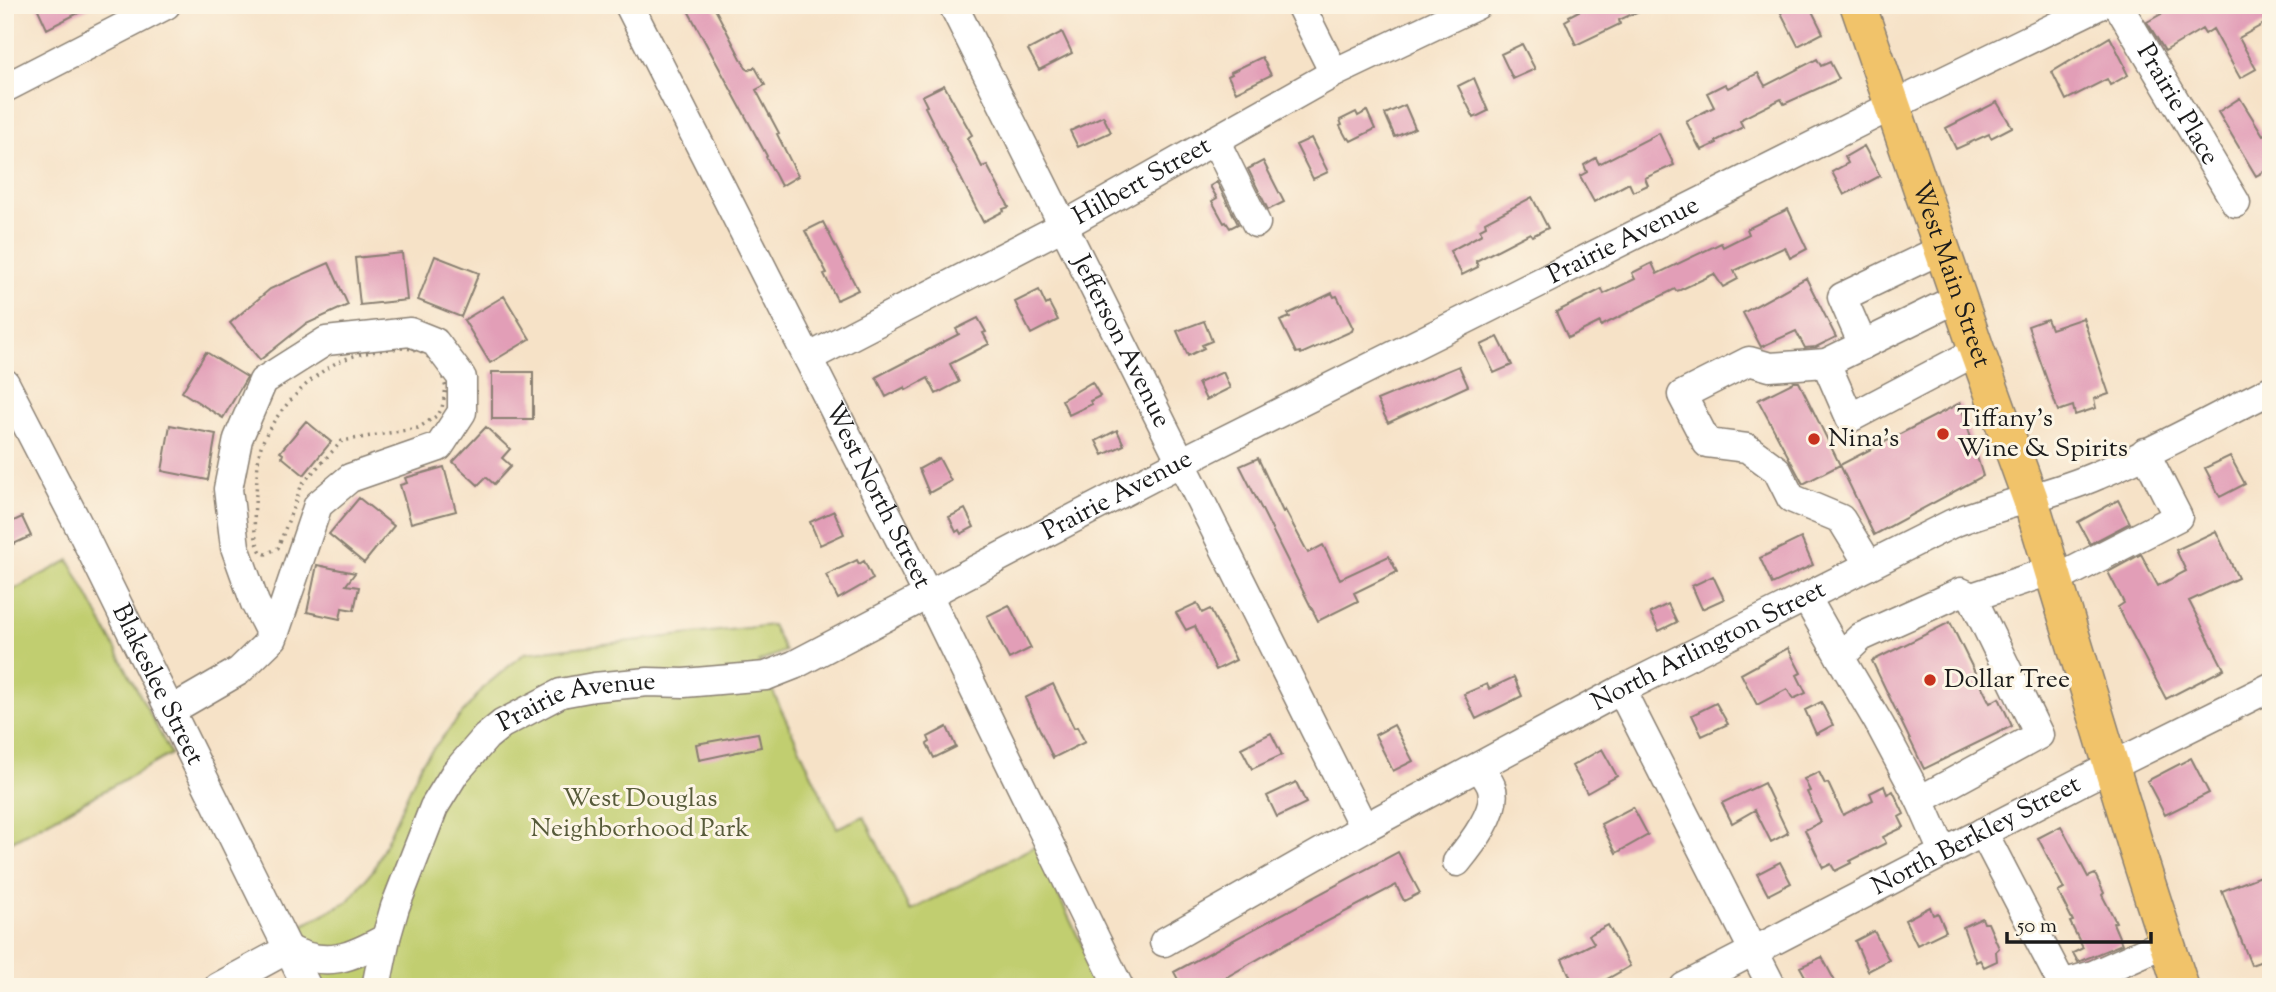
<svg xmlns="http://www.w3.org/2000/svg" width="2276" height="992" font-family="'Sorts Mill Goudy',serif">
	<rect width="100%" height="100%" fill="#fcf5e5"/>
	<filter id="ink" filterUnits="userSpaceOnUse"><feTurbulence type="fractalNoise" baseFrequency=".0143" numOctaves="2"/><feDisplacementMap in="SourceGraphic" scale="14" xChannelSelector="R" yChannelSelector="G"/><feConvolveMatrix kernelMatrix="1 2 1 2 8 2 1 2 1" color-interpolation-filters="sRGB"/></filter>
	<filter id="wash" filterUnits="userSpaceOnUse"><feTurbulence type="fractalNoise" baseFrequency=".00686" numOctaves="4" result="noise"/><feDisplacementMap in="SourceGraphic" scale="28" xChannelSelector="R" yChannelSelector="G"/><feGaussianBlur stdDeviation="1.57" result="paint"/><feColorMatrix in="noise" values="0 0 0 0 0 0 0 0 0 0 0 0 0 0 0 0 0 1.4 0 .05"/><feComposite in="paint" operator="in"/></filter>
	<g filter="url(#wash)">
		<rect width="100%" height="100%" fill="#f6e2c7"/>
		<!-- green -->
		<path fill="#c1ce6f" stroke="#6e7546" stroke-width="2" d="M69,560L171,754L5,845V594Z
			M772,625L785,651L759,662L837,828L864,816L910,911L1035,846L1102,987H322L294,930L348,901L374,869L422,762L485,686L525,653Z"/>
		<g id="blocks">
			<!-- building -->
			<path fill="#e29eb7" d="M36,5H94L47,29Z
				M685,5H713L746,68L749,70L755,67L765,85L756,90L779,133L777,134L798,176L781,186L766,157L767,156Z
				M1590,5H1652L1619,20L1620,24L1576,45L1565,21L1570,18L1569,16Z
				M1777,5H1809L1823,33L1798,46Z
				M2189,5H2271V20L2239,38L2256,69L2240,78L2213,29L2205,34L2202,29L2165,51L2147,22L2172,8L2175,13Z
				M1062,32L1072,53L1039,70L1028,50Z
				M2110,37L2125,66L2124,67L2128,75L2110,85L2107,79L2066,100L2052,72Z
				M1522,44L1535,69L1513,79L1501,54Z
				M1262,57L1271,75L1236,92L1228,76L1232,74L1231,72Z
				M1817,59L1821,66L1830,62L1839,79L1784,104L1781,99L1743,118L1740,121L1743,127L1716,141L1717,143L1702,150L1700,146L1699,147L1686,121L1714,107L1707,93L1725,84L1728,88L1758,73L1765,86Z
				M1474,78L1488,111L1474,118L1458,86Z
				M944,85L972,135L967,138L982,167L987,165L1009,207L1003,209L1004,211L983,222L925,107L927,106L922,96Z
				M2240,98L2263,135L2271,130V168L2256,176L2218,112Z
				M1997,102L2012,127L1991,138L1989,134L1956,149L1946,128Z
				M1405,105L1415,128L1395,137L1385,114Z
				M1367,111L1375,129L1351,141L1349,138L1347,139L1340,126L1342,125L1340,120L1356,112L1358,116Z
				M1103,116L1111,132L1078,147L1070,131Z
				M1659,133L1674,165L1645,178L1648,185L1633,192L1629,183L1594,202L1580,176L1587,172L1584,165L1596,158L1599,164Z
				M1311,138L1328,172L1313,179L1296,145Z
				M1864,146L1880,176L1844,195L1832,172L1848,163L1845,157Z
				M1263,161L1284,202L1268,210L1248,169Z
				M1217,182L1238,224L1230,228L1226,222L1224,223L1212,201L1217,198L1210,186Z
				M1532,197L1548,228L1532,236L1530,233L1476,261L1478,267L1462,275L1450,251L1482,234L1480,229L1486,226L1485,222Z
				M1788,209L1807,249L1790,258L1785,247L1734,271L1738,279L1723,287L1714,274L1680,290L1676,291L1675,289L1601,326L1600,322L1568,338L1556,312L1602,289L1604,294L1635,279L1632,273L1652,263L1657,274L1721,243L1723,247L1749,234L1747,229Z
				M823,222L858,290L837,300L824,274L827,273L805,231Z
				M402,253L407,300L360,305L355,258Z
				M435,256L479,273L461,317L418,300Z
				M329,263L348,305L304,325L260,360L230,323L270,289Z
				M1806,278L1836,337L1816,347L1805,348L1796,331L1761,347L1743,313Z
				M1039,290L1046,305L1049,303L1058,320L1031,334L1015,302Z
				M1332,293L1334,297L1337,296L1353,328L1352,331L1301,354L1300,352L1296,353L1280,321L1290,317L1288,314Z
				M504,296L530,339L490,363L464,320Z
				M978,318L986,332L983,333L989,344L950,364L959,382L936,394L928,378L906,390L905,387L886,397L876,377L959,334L956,329Z
				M2083,318L2109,394L2094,399L2096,408L2075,415L2073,406L2058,411L2028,326L2047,319L2051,329Z
				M1204,321L1212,341L1202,345L1204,348L1188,356L1177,331Z
				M1498,337L1512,365L1494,373L1481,345Z
				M206,352L247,377L223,418L182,392Z
				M1459,366L1468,386L1388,423L1377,400Z
				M492,372H533V419H492Z
				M1223,372L1230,388L1206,400L1198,383Z
				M1092,382L1100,396L1090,401L1092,404L1069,415L1062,400Z
				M1794,382H1799L1840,465L1803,484L1758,400Z
				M1960,403L1983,476L1874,535L1840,465Z
				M306,421L331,442L304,475L282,457L283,454L280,452Z
				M170,425L216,434L208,480L162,471Z
				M486,427L510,449L502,458L511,466L494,484L486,477L478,485L453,462Z
				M1117,430L1124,445L1103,455L1096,441Z
				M2230,456L2245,484L2220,497L2205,468Z
				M939,458L951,481L929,493L919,469Z
				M1258,458L1283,512L1285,510L1308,553L1323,545L1340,579L1389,556L1397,572L1354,593L1358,601L1318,621L1240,466Z
				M444,467L456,511L411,523L400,485L407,483L405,478Z
				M359,498L394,526L364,563L329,534Z
				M2118,500L2130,523L2090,544L2078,522Z
				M965,509L974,527L961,534L959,530L956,532L949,517Z
				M834,511L844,534L820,545L810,522Z
				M22,517L31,536L5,548V525Z
				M2216,531L2238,578L2189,601L2224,669L2166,699L2118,607L2124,603L2108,572L2141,554L2158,586L2186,571L2176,550Z
				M1801,538L1813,565L1772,584L1760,558Z
				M857,560L859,564L864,561L873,579L838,599L826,575Z
				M317,565L355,573L346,585L359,587L354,610L342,608L340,619L307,612Z
				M1713,576L1724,599L1702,609L1692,586Z
				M1197,603L1202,613L1210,609L1236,660L1216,670L1195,626L1186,630L1176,613Z
				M1668,604L1677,622L1659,631L1650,613Z
				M1009,605L1031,648L1009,659L987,616Z
				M1950,622L1990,703L1999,698L2012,726L1924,769L1872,661Z
				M1788,648L1801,673L1797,675L1806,693L1793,699L1787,689L1757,705L1741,674Z
				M1514,677L1522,696L1476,719L1464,694L1487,684L1489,689Z
				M1053,684L1074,728L1077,727L1085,742L1053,758L1025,698Z
				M1821,702L1833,725L1816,734L1805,710Z
				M1716,703L1728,724L1702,736L1692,715Z
				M1394,725L1413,761L1393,771L1375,735Z
				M947,727L956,747L934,758L927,744L930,742L928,737Z
				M758,733L761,747L699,760L696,744Z
				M1271,733L1282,755L1252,769L1241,748Z
				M1602,749L1617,776L1587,793L1572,766Z
				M2191,758L2209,793L2165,815L2147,781Z
				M1819,772L1825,784L1828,783L1843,815L1873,800L1870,793L1884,786L1887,794L1893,791L1904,814L1899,817L1904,827L1883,837L1886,843L1850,861L1851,863L1835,871L1831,864L1823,868L1805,830L1821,822L1807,792L1810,791L1804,779Z
				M1296,782L1306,803L1277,817L1267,796Z
				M1764,783L1788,833L1771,842L1755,810L1732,823L1722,803Z
				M1633,807L1648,835L1616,853L1601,824Z
				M2061,826L2088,877L2095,874L2104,893L2102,895L2116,922L2113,923L2122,944L2078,962L2073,953L2083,948L2070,922L2073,921L2058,892L2064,889L2038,838Z
				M1398,852L1420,893L1404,901L1396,885L1290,941L1209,987H1182L1174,972Z
				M1780,862L1791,883L1768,895L1757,874Z
				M2260,876L2271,904V958L2251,965L2222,891Z
				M1930,907L1933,915L1938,913L1946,931L1917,945L1905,920Z
				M1982,918L1984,923H1988L1999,948L1996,951L1997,961L1984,967L1980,960L1976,962L1963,927Z
				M1608,925L1630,966L1593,987H1575L1562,959L1594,943L1589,935Z
				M1874,931L1889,960L1868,971L1855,941Z
				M1822,957L1838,987H1811L1800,967Z"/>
		</g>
	</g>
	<g filter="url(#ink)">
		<use href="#blocks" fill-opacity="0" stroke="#897f72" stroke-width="2"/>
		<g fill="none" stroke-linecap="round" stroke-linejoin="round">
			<!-- minor casing -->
			<g stroke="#897f72" stroke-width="31">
				<g id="minor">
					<path id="s1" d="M629,5L928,595L1119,987"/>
					<path id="s2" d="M953,5L1364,828"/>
					<path d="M1300,5L1334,73"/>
					<path id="s3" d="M2118,5L2236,203"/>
					<path d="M5,88L166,5"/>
					<path d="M1215,140L1256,223"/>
					<path d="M1863,345L1842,297L1942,249"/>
					<path id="s4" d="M808,358L1063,226L1334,73L1477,5"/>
					<path d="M1826,363L1850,418L1977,351"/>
					<path id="s5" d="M5,383L80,528L307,987"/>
					<path d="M1869,565L1841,519L1791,498L1777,470L1747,448L1707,443L1682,395L1749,361L1770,367L1826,363L1958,298"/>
					<path d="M2055,580L2178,517L2145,452"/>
					<path d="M1806,597L1840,657"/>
					<path d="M1621,690L1772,987"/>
					<path d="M170,711L239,671L273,638L318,505L350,478L439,447L462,412V378L435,342L410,332L326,341L263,381L238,439L228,489L235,547L255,603L273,638"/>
					<path d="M1920,800L1880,725L1840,657L1861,637L1961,592L1972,597"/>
					<path d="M1983,832L2059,978L2069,982L2093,975L2167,942"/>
					<path d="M1943,852L1920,800L2039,735L1972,597L2053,570"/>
					<path d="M1457,862C1471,845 1500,809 1491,786C1488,779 1483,773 1479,767"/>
					<path id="s6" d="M1164,942L1364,828L1621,690L1951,524C1999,504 2051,496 2098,475C2156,451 2214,418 2271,390"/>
					<path id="s7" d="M218,987L288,949C327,969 351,957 386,938L395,907L434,807L455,773L486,737L502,724L561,693L594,687L648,682L684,683L766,676L794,665L1181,462L1892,106L2100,5"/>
					<path d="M376,987L386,938"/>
					<path id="s8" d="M1684,987L2086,779L2271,687"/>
				</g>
			</g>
			<!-- major casing -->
			<g stroke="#897f72" stroke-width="38">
				<g id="major">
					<path id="s9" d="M1858,5L1977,351L2030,498L2135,844L2181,987"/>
				</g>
			</g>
			<!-- path -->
			<path stroke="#897f72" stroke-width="3.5" stroke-dasharray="2 5" stroke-linecap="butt" d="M401,348L413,349L423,353L439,365L446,388L442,408L438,415L418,428L342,441L302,484L278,548L266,554L261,552C252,537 254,511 256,494C257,480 257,464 260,450C268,419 309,376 338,362C357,353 380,350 401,348Z"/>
			<!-- minor -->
			<use href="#minor" stroke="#fff" stroke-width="28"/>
			<!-- major -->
			<use href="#major" stroke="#f1c36a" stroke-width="35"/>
		</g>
	</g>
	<!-- markers -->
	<g fill="#c8321e" stroke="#fcf5e5" stroke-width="2.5">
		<circle cx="1943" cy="434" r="7"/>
		<circle cx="1814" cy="439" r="7"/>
		<circle cx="1930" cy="680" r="7"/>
	</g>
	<g text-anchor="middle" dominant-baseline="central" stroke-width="6" stroke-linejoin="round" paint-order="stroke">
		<!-- street labels -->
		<g font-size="26" fill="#1c1c1c" stroke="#fcf5e5">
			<text stroke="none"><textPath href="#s3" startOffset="116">Prairie Place</textPath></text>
			<text stroke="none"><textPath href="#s4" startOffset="378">Hilbert Street</textPath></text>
			<text stroke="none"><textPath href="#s7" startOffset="1666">Prairie Avenue</textPath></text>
			<text stroke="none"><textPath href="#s9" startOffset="285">West Main Street</textPath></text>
			<text stroke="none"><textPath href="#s2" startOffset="376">Jefferson Avenue</textPath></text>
			<text stroke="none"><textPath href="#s1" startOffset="550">West North Street</textPath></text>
			<text stroke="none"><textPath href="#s7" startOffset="1099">Prairie Avenue</textPath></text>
			<text stroke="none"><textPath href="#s6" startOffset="620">North Arlington Street</textPath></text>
			<text stroke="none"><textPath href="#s5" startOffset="338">Blakeslee Street</textPath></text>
			<text stroke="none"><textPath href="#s7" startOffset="511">Prairie Avenue</textPath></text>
			<text stroke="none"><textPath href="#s8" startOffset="329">North Berkley Street</textPath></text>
		</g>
		<!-- poi labels -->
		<g font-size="26" fill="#1c1c1c" stroke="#fcf5e5" text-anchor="start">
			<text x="1957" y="419">Tiffany's<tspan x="1957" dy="30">Wine &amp; Spirits</tspan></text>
			<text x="1828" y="439">Nina's</text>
			<text x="1944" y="680">Dollar Tree</text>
		</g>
		<!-- park labels -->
		<g font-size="26" fill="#565a39" stroke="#fcf5e5">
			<text x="640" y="799">West Douglas<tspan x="640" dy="30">Neighborhood Park</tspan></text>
		</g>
	</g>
	<!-- margin -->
	<rect width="2276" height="992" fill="none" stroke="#fcf5e5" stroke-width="28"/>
	<!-- scale -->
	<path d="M2007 932v10h144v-10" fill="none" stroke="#1c1c1c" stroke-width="3.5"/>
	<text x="2017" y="932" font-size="21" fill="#1c1c1c" stroke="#fcf5e5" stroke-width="5" paint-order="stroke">50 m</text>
</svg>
